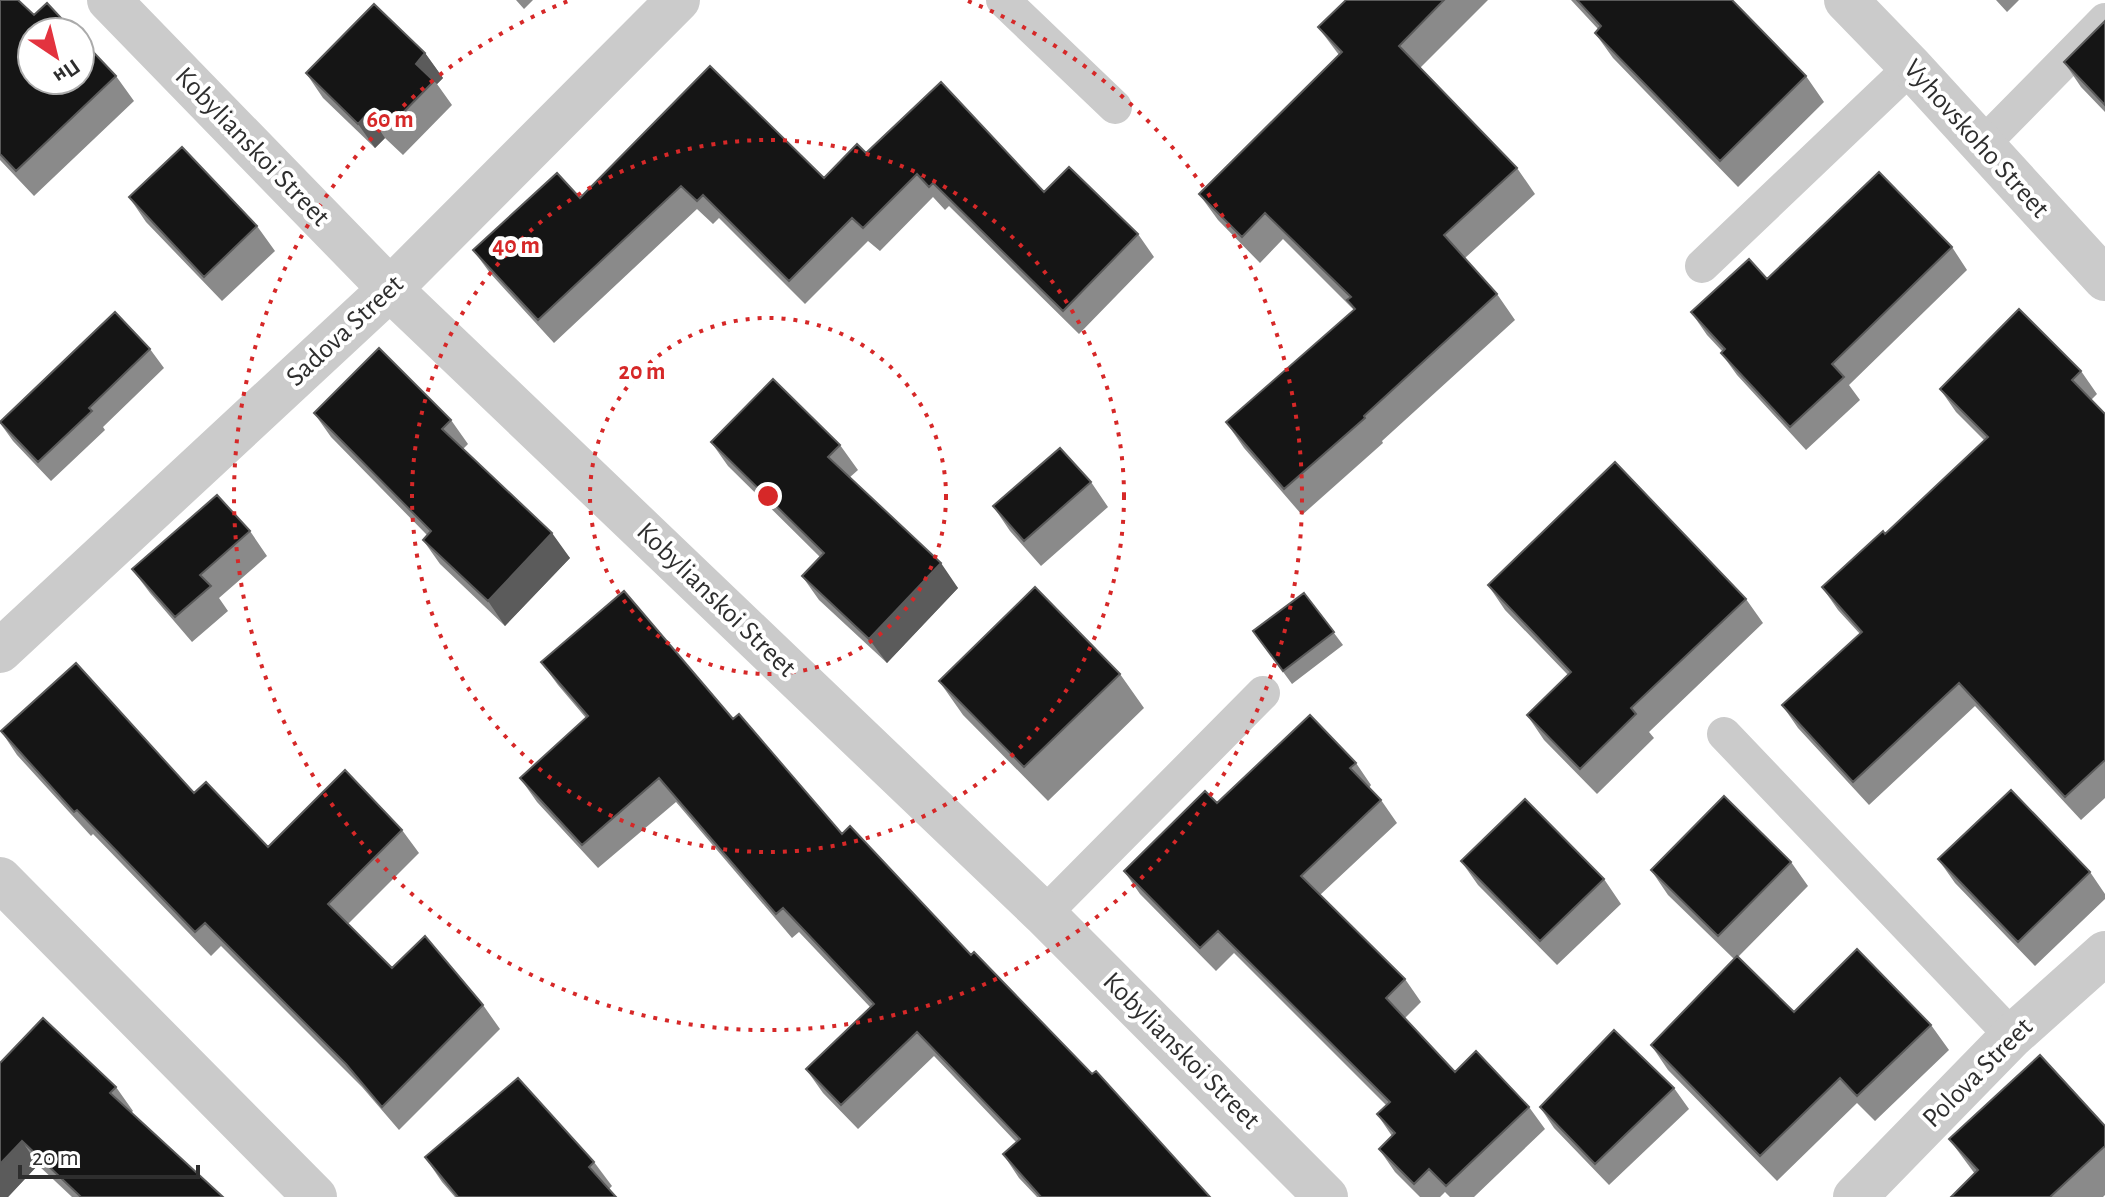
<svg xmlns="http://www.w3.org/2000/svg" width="2105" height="1197" font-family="'Alegreya Sans',sans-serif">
	<rect width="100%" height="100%" fill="#fff"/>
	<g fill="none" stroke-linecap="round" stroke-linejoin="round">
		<!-- service -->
		<path stroke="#cbcbcb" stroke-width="34" d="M1003,0L1115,107
			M1982,145L2105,20
			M1702,266L1911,67
			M1724,734L2012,1036
			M1044,914L1263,693"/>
		<!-- minor -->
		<path stroke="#cbcbcb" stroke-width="44" d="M109,0L390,289L1044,914L1326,1197
			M1846,0L1911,67L2105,279
			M0,651L390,289L678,0
			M0,879L315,1197
			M1855,1197L2012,1036L2105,953"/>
	</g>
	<!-- wall -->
	<path fill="#8a8a8a" d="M0,0L34,15L116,76L134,101L34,196L0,160Z
		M516,0H533L524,9Z
		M1346,0H1488L1420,68L1517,168L1535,194L1465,258L1497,294L1515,320L1382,441L1383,443L1302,515L1244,448L1226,422L1354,310L1283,239L1260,263L1218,220L1199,194L1339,55L1318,27Z
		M1571,0H1732L1806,76L1824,102L1738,187L1613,58L1595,33L1598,29Z
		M1996,0H2019L2007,12Z
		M2105,21V112L2081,87L2064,62Z
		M425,53L443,78L437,84L452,105L403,155L385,138L375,148L323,98L306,73Z
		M710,66L824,178L866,153L1044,192L1138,234L1154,257L1079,334L949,206L945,210L933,197L880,251L868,241L805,304L719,218L713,224L697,209L554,343L490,273L473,250L580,198Z
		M129,197L257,226L275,251L222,301L146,222Z
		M1952,247L1967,270L1849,385L1860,400L1806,450L1737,375L1721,353L1722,351L1707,335L1691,312L1767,279Z
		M150,349L164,368L103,427L105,430L51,481L13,441L0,423Z
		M2081,371L2097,394L2091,400L2105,414V798L2081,820L1975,706L1869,805L1798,728L1782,705L1860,634L1838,610L1822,587L1885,534L1985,441L1956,412L1940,389Z
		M314,413L451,420L468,444L463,449L570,558L505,626L440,564L423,540L427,535L331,437Z
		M711,442L840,445L858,470L849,478L958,588L887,663L819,600L802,576L820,557L728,466Z
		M1091,482L1108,507L1041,566L1010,531L993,506Z
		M250,531L267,556L219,598L228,611L192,642L150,593L132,569Z
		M1488,585L1746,599L1763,623L1649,732L1654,738L1597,794L1544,740L1527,715L1568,675L1505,610Z
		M1304,593L1343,645L1292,684L1253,631Z
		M541,662L733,719L842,834L971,955L1210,1197H1037L1019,1178L1003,1154L1016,1142L934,1056L858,1129L823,1093L806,1069L870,1007L799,932L792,938L676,802L598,868L537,802L520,778L586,718L558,685Z
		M1120,674L1144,708L1048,801L963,715L939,681Z
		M1,731L194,793L268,847L402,830L419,853L348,924L392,968L483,1005L500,1029L399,1130L362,1087L221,946L211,956L93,834L91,836L17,755Z
		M1356,763L1371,785L1369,788L1381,800L1397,823L1320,895L1405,979L1421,1002L1405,1018L1455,1072L1529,1107L1545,1129L1474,1197H1450L1445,1192L1440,1197H1420L1395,1172L1379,1149L1392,1136L1377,1114L1386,1105L1234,953L1216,971L1140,894L1124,871L1217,803Z
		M1938,859L2090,872L2105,894V899L2035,966L1955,883Z
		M1461,861L1604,879L1621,904L1557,965L1478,885Z
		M1791,862L1808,886L1738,957L1794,1012L1931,1025L1949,1050L1875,1121L1857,1103L1777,1181L1668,1070L1651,1045L1734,959L1668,895L1651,870Z
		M0,1063L116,1087L133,1111L131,1113L223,1197H72L38,1165L8,1197Z
		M1674,1088L1689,1109L1609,1185L1554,1128L1540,1107Z
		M2105,1126V1195L2103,1197H1951L1975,1174L1949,1139Z
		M425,1157L594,1162L612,1186L609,1189L616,1197H455L442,1182Z"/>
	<!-- shaded-wall -->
	<path fill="#5b5b5b" d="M425,53L443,78L437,84L416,64Z
		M368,113L385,138L375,148L358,124Z
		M552,533L570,558L505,626L488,601Z
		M941,563L958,588L887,663L869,639Z
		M22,1141L38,1165L8,1197H0V1164Z"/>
	<!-- building -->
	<path fill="#151515" stroke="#5b5b5b" stroke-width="2" d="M0,0H18L34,15L47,3L74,32H32V80H80V38L116,76L16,171L0,154Z
		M1346,0H1444L1399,46L1517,168L1444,235L1497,294L1364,416L1365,418L1284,489L1226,422L1355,309L1347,300L1351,297L1265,213L1242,237L1199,194L1342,52L1318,27Z
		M1577,0H1732L1806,76L1720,161L1595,33L1601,26Z
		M374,4L425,53L416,64L434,81L386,130L368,113L358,124L306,73Z
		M2105,21V105L2064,62Z
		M710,66L824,178L857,144L866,153L941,82L1044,192L1069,167L1138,234L1063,311L933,183L929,187L917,174L863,228L852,218L789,281L703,195L697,201L681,186L538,320L473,250L557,173L580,198Z
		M182,147L257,226L204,277L129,197Z
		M1879,172L1952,247L1832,364L1844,377L1790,427L1721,353L1725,349L1691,312L1749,259L1767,279Z
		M2019,309L2081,371L2072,380L2105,414V760L2065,797L1959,683L1853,782L1782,705L1862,632L1822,587L1883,531L1885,534L1988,437L1940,389Z
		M115,312L150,349L89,408L92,411L38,462L0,422Z
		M379,348L451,420L442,429L552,533L488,601L423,540L431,531L314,413Z
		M773,379L840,445L828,457L941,563L869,639L802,576L824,553L711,442Z
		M1060,448L1091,482L1024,541L993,506Z
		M1615,462L1746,599L1631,708L1636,714L1580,769L1527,715L1571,672L1488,585Z
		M217,495L250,531L200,575L211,586L175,617L132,569Z
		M1035,587L1120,674L1024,767L939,681Z
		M624,591L733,719L739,714L842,834L850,826L971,955L974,952L1092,1074L1096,1071L1210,1197H1041L1003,1154L1020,1139L917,1032L841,1105L806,1069L874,1004L783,908L776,914L659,778L582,845L520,778L588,716L541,662Z
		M1304,593L1334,632L1283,671L1253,631Z
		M76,663L194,793L206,782L268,847L345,770L402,830L328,904L392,968L425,936L483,1005L382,1107L346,1064L205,923L195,932L77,810L74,812L1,731Z
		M1310,715L1356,763L1350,768L1381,800L1301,876L1405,979L1386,998L1455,1072L1476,1051L1529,1107L1446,1186L1429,1169L1414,1184L1379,1149L1395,1133L1377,1114L1390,1102L1218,931L1200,948L1124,871L1205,791L1217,803Z
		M2011,790L2090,872L2018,942L1938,859Z
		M1724,796L1791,862L1718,936L1651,870Z
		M1525,799L1604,879L1540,941L1461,861Z
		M1857,949L1931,1025L1857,1096L1840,1078L1760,1156L1651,1045L1737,956L1794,1012Z
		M43,1018L116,1087L110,1093L223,1197H81L22,1141L0,1164V1063Z
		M1614,1030L1674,1088L1595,1164L1540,1107Z
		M2040,1055L2105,1126V1146L2050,1197H1951L1978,1170L1949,1139Z
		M518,1078L594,1162L589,1167L616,1197H458L425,1157Z"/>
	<!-- distance rings -->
	<g fill="none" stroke="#d62828" stroke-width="4" stroke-dasharray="4 8">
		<circle cx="768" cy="496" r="178"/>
		<circle cx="768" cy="496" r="356"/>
		<path d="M968 1A534 534 0 1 1 568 1"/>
	</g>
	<g text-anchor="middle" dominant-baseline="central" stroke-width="8" stroke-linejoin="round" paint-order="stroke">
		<!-- street labels -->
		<g font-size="28" fill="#2e2e2e" stroke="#fff">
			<text transform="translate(1976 139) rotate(48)">Vyhovskoho Street</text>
			<text transform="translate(252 147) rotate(46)">Kobylianskoi Street</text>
			<text transform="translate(345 331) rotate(-43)">Sadova Street</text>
			<text transform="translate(716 600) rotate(44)">Kobylianskoi Street</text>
			<text transform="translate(1181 1051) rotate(45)">Kobylianskoi Street</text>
			<text transform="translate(1978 1073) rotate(-45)">Polova Street</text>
		</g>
	</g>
	<circle cx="768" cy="496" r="12" fill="#d62828" stroke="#fff" stroke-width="4"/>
	<g font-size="24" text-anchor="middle" font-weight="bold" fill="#d62828" stroke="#fff" stroke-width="8" stroke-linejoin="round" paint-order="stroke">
		<text x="390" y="127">60 m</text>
		<text x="516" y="253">40 m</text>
		<text x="642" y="379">20 m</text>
	</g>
	<!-- north arrow -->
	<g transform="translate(56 56) rotate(145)"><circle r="38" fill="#ffffff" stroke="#ababab" stroke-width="2"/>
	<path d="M0-6L14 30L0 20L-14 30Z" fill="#e3333f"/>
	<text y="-12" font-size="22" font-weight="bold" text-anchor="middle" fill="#2e2e2e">Пн</text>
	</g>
	<!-- scale -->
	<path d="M20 1165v12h178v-12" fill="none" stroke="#2e2e2e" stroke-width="4"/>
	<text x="32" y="1165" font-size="24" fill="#2e2e2e" stroke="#ffffff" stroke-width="6" paint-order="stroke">20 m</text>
</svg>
